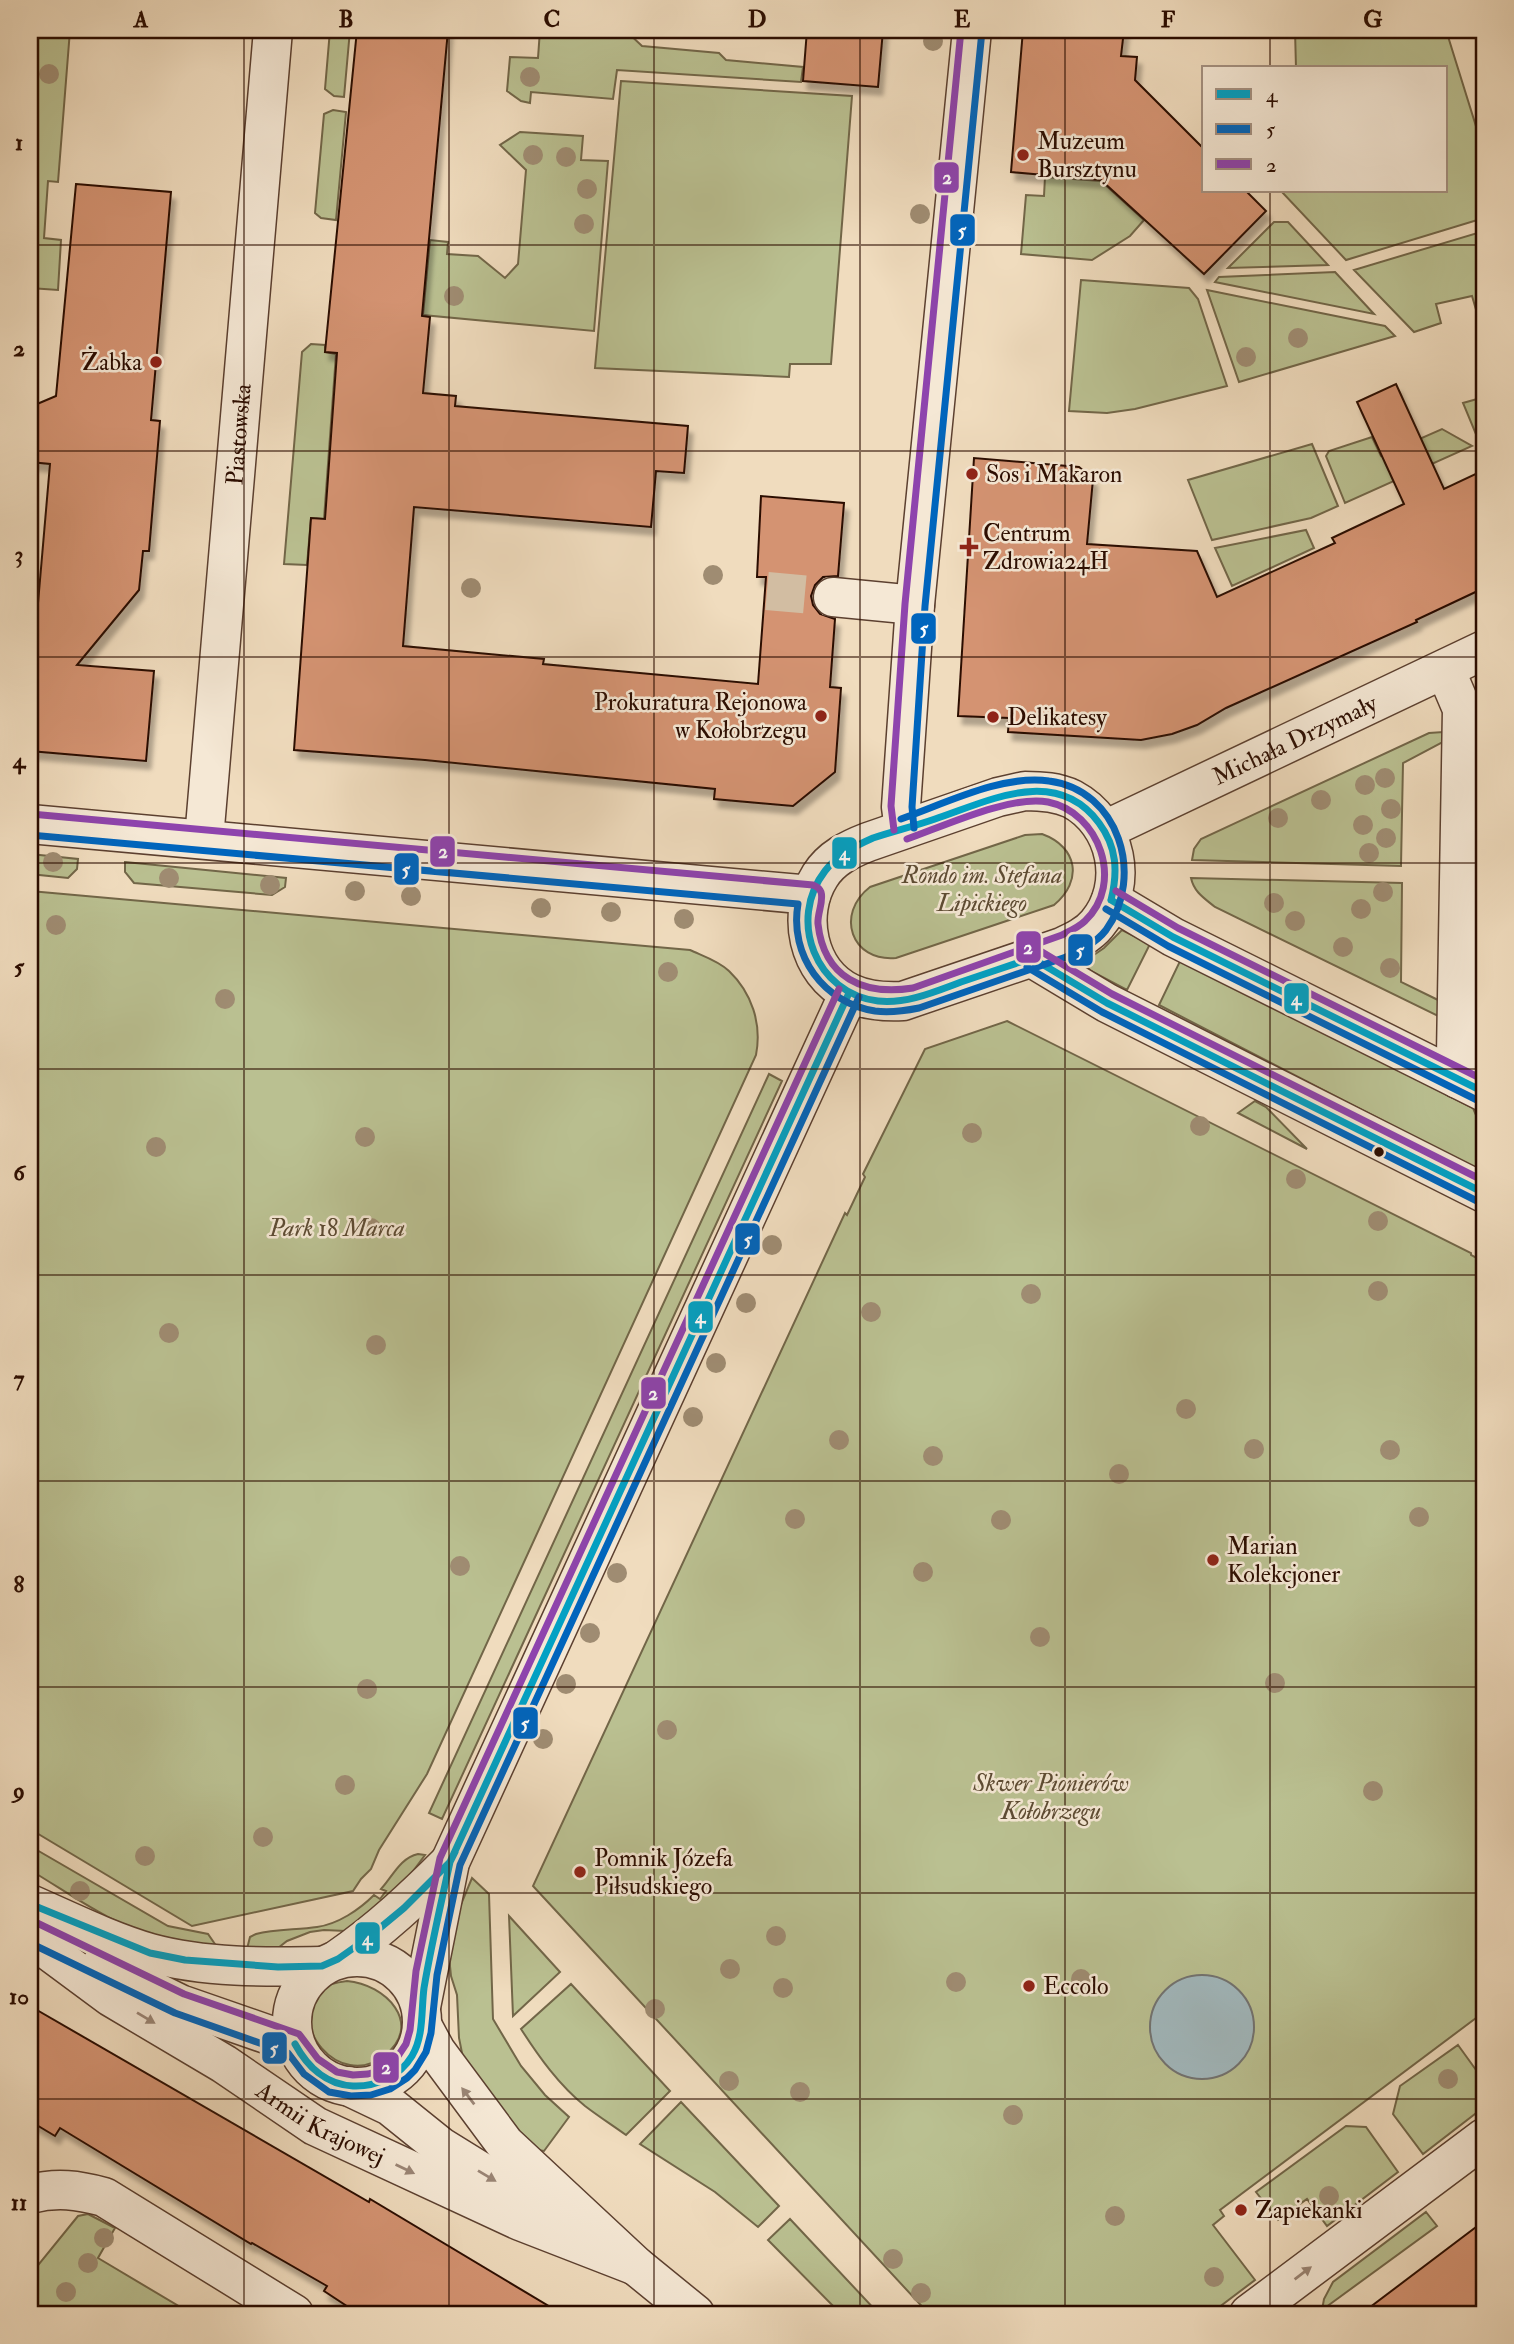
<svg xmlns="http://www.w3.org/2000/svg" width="1514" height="2344" font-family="'IM FELL Double Pica',serif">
	<defs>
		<filter id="shadow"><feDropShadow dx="4.5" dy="8" stdDeviation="2" flood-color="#0004"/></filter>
	</defs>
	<rect width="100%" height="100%" fill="#f0dcbe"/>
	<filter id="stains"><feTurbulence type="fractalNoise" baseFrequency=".00286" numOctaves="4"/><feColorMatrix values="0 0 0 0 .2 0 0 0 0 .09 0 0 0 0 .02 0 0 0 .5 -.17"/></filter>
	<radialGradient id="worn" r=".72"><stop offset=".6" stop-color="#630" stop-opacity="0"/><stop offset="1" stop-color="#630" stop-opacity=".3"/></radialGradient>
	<!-- green -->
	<path fill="#bac091" stroke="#726648" stroke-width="2" d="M30,30H70L58,182L48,181L44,238L61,240L58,290L30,288Z
		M330,30H350L344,97L334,96L325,89Z
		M540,30H625L642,46L719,53L726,60L803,67L801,82L617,70L613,99L531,92L530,103L521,101L507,91L510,57L538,58Z
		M1295,30H1446L1484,152V218L1346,260L1281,191H1446V68H1296Z
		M621,81L852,96L831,364H790L789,377L595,368Z
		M333,110L346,112L336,220L321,218L315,213L324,114Z
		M520,132L583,136L581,160L608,161L594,331L423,315L430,240L448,242L447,254L478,256L505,278L518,264L526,170L500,145Z
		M1045,177L1101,181L1144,220L1130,236L1092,260L1021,254L1026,195L1044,196Z
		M1274,222H1288L1328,265L1228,268Z
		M1484,231V311L1477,313L1472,296L1436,304L1441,323L1414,332L1354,270Z
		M1335,272L1374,314L1215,282L1219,277Z
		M1081,280L1189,288L1198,299L1227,386L1135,409L1107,413L1069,411Z
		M1207,290L1385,326L1395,336L1239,382Z
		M311,344L325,345V352L336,354L324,519L311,518L307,565L284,564L302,352Z
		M1484,397V442L1480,444L1463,403Z
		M1442,429L1472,446L1345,503L1326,456L1329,451L1372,437L1381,456Z
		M1312,444L1338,506L1311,518L1212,540L1188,480Z
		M1306,530L1314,548L1232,586L1215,548Z
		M1443,732V742L1403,763L1401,866L1192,860L1194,849L1201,839L1429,733Z
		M1042,834C1078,847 1083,881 1054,905L896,958C851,962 835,914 870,887L1025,835Z
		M30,854L78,859L77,869L68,878L30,874Z
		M125,862L286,878L285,887L272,895L134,883L125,872Z
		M1191,878L1402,883L1401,982L1438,1000V1016L1215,907C1204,898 1194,892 1191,878Z
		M30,891L690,950C703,956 719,961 729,971C752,993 762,1024 756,1055L427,1774L379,1850L371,1869L361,1879L353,1891L192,1926L30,1829Z
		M1122,930L1150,944L1127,990L1091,971L1086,966L1088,959L1104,948Z
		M1181,959L1473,1108L1484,1134V1173L1159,1005Z
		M1007,1021L1471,1253V1255L1484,1262V2012L1220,2210L1224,2216L1213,2225L1255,2280L1210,2314H1100L1099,2311L1095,2314H929L533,1886L845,1213L847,1215L865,1177L863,1174L925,1049Z
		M769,1074L782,1081L442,1819L429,1813Z
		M1255,1101L1266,1107L1307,1149L1238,1113Z
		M30,1846L168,1926L208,1934L217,1947C188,1942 156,1939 128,1927C94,1912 62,1889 30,1870Z
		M418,1854L425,1855L402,1886L346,1931L324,1930L310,1932L287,1941L278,1948L247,1949L250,1937L256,1934C275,1929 297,1930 317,1927C338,1924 359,1910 374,1895L380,1899L386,1891L381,1889C393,1876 400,1858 418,1854Z
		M472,1878L489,1894L493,2019L521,2066L545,2095L569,2117L544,2151L538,2150L519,2132L463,2058L459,2038L457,1995L451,1976L449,1956L454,1921Z
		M509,1916L560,1972L513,2016Z
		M347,1981C385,1984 425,2024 384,2056C339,2091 284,2023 322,1989C328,1984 339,1982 347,1981Z
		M571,1984L670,2091L626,2135C612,2125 598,2116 585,2106C559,2085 539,2057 521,2029Z
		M1458,2045L1484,2081V2107L1423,2154L1393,2114L1400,2086Z
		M681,2102L779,2206L758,2227L715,2192L640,2144Z
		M1346,2126L1366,2127L1398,2172L1327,2226L1307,2199L1278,2220L1256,2192Z
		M1426,2212L1437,2226L1322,2310L1324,2299L1333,2282Z
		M88,2214L115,2228L98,2258L192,2314H30V2275L78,2216Z
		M790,2219L879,2314H841L768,2240Z"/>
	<!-- water -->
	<path fill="#a1b8bd" stroke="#727371" stroke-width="2" d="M1150 2027a52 52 0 1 1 104 0a52 52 0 1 1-104 0Z"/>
	<!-- building -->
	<path fill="#d49372" stroke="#2b0c00" stroke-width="2" filter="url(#shadow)" d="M357,30H448L422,316L430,317L423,393L456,396L455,406L688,426L684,473L656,471L651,527L414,507L403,646L544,659L543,664L758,684L766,577H757L761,496L844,503L838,576L823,577L815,585L811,596L813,605L820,614L835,619L830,687L841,688L835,772L793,806L714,799L715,789L425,760L294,750L311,518L325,519L337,353L325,352Z
		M807,30H883L878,87L803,81Z
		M1023,30H1124L1121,56L1137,57L1135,80L1204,149V191H1246L1266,211L1204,274L1101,180L1011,172Z
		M76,184L171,192L151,420L160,421L149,551H143L139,590L77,665L154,671L146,761L30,751V661H33L50,464L30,462V407L56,396Z
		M1396,384L1444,489L1484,470V588L1416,620L1417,622L1226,708L1197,725L1172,734L1141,740L1008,732L1009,718L958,716L974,458L1079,467L1093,479L1087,544L1197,551L1217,597L1335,543L1332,538L1404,504L1357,402Z
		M30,2006L369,2202L370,2199L562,2314H359L324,2291L327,2286L252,2243L251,2244L60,2128L55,2136L30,2121Z
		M1484,2221V2314H1361Z"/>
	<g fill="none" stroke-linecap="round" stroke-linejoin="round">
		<!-- minor-tunnel -->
		<path stroke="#d2bda2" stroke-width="38" stroke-dasharray="38 19" stroke-linecap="butt" d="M767,591L833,597"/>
		<!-- minor casing -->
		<g stroke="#5c4030" stroke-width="41">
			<g id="minor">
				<path d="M833,597L915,605"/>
				<path d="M1445,669L1462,709L1456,1055L1458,1079"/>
				<path d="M1025,791C1042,791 1057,792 1072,799C1117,823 1130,885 1097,924C1088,935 1075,941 1062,947L903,1001C884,1002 867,1001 850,993C807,972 796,914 820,876C831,858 850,849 868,842L998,797Z"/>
				<path d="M30,824L811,895"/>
				<path d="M904,829L901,807L915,605L972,30"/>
				<path id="s1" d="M1105,830L1484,650"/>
				<path id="s2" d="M204,839L273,30"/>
				<path d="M1111,900L1173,937L1484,1092"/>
				<path d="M1032,958L1107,1003L1484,1193"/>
				<path d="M30,1904C69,1921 109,1941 150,1953C205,1968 265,1967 322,1966"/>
				<path id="s3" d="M30,1937L111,1997L224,2064L315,2126L520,2221L636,2266"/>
				<circle cx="357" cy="2022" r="65"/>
				<path d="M338,1959C380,1930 415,1897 450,1862"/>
				<path d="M101,1965L180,2004L295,2044"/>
				<path d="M421,2007L450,1862L849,993"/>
				<path d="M422,2025L436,2051L505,2144L636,2266L695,2314"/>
				<path d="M348,2086L390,2106L441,2147L538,2207"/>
				<path d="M30,2194C57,2187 78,2190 104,2197L294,2314"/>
				<path d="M1249,2314L1484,2138"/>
			</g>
		</g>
		<!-- minor -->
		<use href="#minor" stroke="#f5e8d5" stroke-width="38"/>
		<!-- bus-1 casing -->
		<g stroke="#f5e8d5" stroke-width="12">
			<path id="bus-1" d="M1111,900L1173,937L1484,1092
				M1032,958C1008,966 985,974 961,982C934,992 907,1004 878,1001C816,994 787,920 825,871C837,855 855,846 873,838C894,831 915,826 935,819C989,801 1056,765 1099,823C1117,847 1118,872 1111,900
				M1032,958L1107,1003L1484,1193
				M30,1904L150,1953L185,1960L278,1967L322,1966L338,1959L369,1937L404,1908L450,1862L849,993
				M295,2044C307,2066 326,2085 353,2086C376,2087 400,2076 412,2056C424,2036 421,2011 424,1988C431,1946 441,1904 450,1862L455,1852"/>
		</g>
		<!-- bus-2 casing -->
		<g stroke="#f5e8d5" stroke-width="12">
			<path id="bus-2" d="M914,828L912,807L925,606L982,31
				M30,835L798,904C789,956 824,1003 875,1011C890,1013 904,1011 919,1008L1066,957C1081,950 1096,943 1106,930C1145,876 1119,790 1049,781C1003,774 944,804 901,819
				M1106,909L1168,946L1479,1101
				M1027,967L1102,1012L1479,1202
				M30,1943L175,2013L288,2053L304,2074L329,2092L351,2096L371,2095L390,2089L407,2078L415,2070L426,2052L431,2033L437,1975L460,1865L859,997"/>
		</g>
		<!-- bus-3 casing -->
		<g stroke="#f5e8d5" stroke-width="12">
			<path id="bus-3" d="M31,814L813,885C817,887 819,887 821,892C824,901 817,914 818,924C824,978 864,996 913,988L1062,935C1070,931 1079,927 1085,921C1125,883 1099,812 1048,802C1010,795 944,826 907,839
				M894,830L891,806L905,604L961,30
				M1116,891L1178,928L1484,1080
				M1037,949L1112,994L1484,1181
				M35,1922L184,1994L299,2034L318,2059L337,2072L353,2075L368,2074L382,2070L394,2062L406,2044L410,2030L416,1971L440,1858L839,989"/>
		</g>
		<!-- bus-1 -->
		<use href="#bus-1" stroke="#02a1c4" stroke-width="7"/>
		<!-- bus-2 -->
		<use href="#bus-2" stroke="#0065bd" stroke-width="7"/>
		<!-- bus-3 -->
		<use href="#bus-3" stroke="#8e44ad" stroke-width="7"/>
	</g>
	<!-- trees -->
	<g fill="#9f8c72">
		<circle cx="933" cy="41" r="10"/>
		<circle cx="49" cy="74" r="10"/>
		<circle cx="530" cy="77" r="10"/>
		<circle cx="533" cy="155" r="10"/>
		<circle cx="566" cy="157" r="10"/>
		<circle cx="587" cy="189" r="10"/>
		<circle cx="920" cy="214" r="10"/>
		<circle cx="584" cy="224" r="10"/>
		<circle cx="454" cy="296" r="10"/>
		<circle cx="1298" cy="338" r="10"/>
		<circle cx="1246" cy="357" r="10"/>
		<circle cx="713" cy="575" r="10"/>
		<circle cx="471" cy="588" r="10"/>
		<circle cx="1385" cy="778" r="10"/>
		<circle cx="1365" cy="785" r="10"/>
		<circle cx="1321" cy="800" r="10"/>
		<circle cx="1391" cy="809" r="10"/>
		<circle cx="1278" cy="818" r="10"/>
		<circle cx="1363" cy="825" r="10"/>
		<circle cx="1386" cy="838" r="10"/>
		<circle cx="1369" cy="853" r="10"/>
		<circle cx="53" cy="862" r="10"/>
		<circle cx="169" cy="878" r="10"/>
		<circle cx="270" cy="885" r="10"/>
		<circle cx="355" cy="891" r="10"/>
		<circle cx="1383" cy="892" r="10"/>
		<circle cx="411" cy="896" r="10"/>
		<circle cx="1274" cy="903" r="10"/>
		<circle cx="541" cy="908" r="10"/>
		<circle cx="1361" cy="909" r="10"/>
		<circle cx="611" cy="912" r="10"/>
		<circle cx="684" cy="919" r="10"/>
		<circle cx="1295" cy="921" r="10"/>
		<circle cx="56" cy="925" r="10"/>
		<circle cx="1343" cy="947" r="10"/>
		<circle cx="1390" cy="968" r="10"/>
		<circle cx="668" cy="972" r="10"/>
		<circle cx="225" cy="999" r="10"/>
		<circle cx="1200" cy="1126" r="10"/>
		<circle cx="972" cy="1133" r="10"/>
		<circle cx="365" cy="1137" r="10"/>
		<circle cx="156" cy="1147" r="10"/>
		<circle cx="1296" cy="1179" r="10"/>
		<circle cx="1378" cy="1221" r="10"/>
		<circle cx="371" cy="1228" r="10"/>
		<circle cx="772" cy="1245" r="10"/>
		<circle cx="1378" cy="1291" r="10"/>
		<circle cx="1031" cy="1294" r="10"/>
		<circle cx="746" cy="1303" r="10"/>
		<circle cx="871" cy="1312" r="10"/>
		<circle cx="169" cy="1333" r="10"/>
		<circle cx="376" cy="1345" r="10"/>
		<circle cx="716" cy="1363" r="10"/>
		<circle cx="1186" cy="1409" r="10"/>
		<circle cx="693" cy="1417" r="10"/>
		<circle cx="839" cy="1440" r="10"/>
		<circle cx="1254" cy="1449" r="10"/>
		<circle cx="1390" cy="1450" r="10"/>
		<circle cx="933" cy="1456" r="10"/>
		<circle cx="1119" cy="1474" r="10"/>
		<circle cx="1419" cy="1517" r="10"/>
		<circle cx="795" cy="1519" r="10"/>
		<circle cx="1001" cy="1520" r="10"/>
		<circle cx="460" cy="1566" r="10"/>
		<circle cx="923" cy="1572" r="10"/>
		<circle cx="617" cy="1573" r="10"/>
		<circle cx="590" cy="1633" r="10"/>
		<circle cx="1040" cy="1637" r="10"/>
		<circle cx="1275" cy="1683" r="10"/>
		<circle cx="566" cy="1684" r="10"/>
		<circle cx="367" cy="1689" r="10"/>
		<circle cx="667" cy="1730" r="10"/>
		<circle cx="543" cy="1739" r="10"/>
		<circle cx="345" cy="1785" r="10"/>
		<circle cx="1373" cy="1791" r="10"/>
		<circle cx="263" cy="1837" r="10"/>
		<circle cx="145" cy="1856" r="10"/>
		<circle cx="80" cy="1891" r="10"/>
		<circle cx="776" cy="1936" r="10"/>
		<circle cx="730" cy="1969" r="10"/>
		<circle cx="1081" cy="1979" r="10"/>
		<circle cx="956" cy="1982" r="10"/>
		<circle cx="783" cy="1988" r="10"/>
		<circle cx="655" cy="2009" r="10"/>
		<circle cx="1448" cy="2079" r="10"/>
		<circle cx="729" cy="2081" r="10"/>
		<circle cx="800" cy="2092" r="10"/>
		<circle cx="1013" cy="2115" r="10"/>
		<circle cx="1329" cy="2196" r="10"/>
		<circle cx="1115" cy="2216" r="10"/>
		<circle cx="104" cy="2238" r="10"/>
		<circle cx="893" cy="2259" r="10"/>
		<circle cx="88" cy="2263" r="10"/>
		<circle cx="1214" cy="2277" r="10"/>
		<circle cx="66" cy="2292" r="10"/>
		<circle cx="921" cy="2293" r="10"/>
	</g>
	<!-- one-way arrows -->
	<defs><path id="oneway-solid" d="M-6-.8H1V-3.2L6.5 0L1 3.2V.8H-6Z" transform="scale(1.75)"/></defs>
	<g fill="#9a8575">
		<use href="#oneway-solid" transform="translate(146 2018) rotate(31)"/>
		<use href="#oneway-solid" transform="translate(468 2096) rotate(-127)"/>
		<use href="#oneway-solid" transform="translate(405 2169) rotate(26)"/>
		<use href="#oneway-solid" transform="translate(487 2176) rotate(31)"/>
		<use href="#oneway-solid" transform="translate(1303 2273) rotate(-37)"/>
	</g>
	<!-- grid -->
	<path fill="none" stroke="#2b0c00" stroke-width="2" stroke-opacity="0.55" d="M244,30V2314M449,30V2314M654,30V2314M860,30V2314M1065,30V2314M1270,30V68M1270,191V2314M30,245H1484M30,451H1484M30,657H1484M30,863H1484M30,1069H1484M30,1275H1484M30,1481H1484M30,1687H1484M30,1893H1484M30,2099H1484"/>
	<!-- markers -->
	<g fill="#8f2418" stroke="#f5e8d5" stroke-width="2.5">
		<circle cx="1023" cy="155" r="7"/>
		<circle cx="156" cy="362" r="7"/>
		<circle cx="972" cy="474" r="7"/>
		<path d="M965.5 536.5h7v7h7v7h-7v7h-7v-7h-7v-7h7z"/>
		<circle cx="821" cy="716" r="7"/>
		<circle cx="993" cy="717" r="7"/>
		<circle cx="1213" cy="1560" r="7"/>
		<circle cx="580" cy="1872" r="7"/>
		<circle cx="1029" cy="1986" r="7"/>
		<circle cx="1241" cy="2210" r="7"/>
	</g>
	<circle fill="#2b0c00" stroke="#f5e8d5" stroke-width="2.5" cx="1379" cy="1152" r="6"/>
	<g text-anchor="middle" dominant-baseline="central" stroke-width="5" stroke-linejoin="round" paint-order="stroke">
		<!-- poi labels -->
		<g font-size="24" fill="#2b0c00" stroke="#f5e8d5" text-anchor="start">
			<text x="1037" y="141">Muzeum<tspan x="1037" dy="28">Bursztynu</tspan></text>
			<text x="142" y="362" text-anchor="end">Żabka</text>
			<text x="986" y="474">Sos i Makaron</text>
			<text x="983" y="533">Centrum<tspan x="983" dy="28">Zdrowia24H</tspan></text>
			<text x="807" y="702" text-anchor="end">Prokuratura Rejonowa<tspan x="807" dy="28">w Kołobrzegu</tspan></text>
			<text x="1007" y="717">Delikatesy</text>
			<text x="1227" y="1546">Marian<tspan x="1227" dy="28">Kolekcjoner</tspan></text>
			<text x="594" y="1858">Pomnik Józefa<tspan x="594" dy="28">Piłsudskiego</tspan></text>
			<text x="1043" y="1986">Eccolo</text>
			<text x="1255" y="2210">Zapiekanki</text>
		</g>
		<!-- street labels -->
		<g font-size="24" fill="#2b0c00" stroke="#f5e8d5">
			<text stroke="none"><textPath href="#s2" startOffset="406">Piastowska</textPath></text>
			<text stroke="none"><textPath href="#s1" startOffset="210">Michała Drzymały</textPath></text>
			<text stroke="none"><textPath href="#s3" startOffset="346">Armii Krajowej</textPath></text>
		</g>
		<!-- park labels -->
		<g font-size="24" font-style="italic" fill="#5d4b33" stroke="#f5e8d5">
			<text x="982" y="875">Rondo im. Stefana<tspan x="982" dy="28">Lipickiego</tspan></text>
			<text x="337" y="1228">Park 18 Marca</text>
			<text x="1051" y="1783">Skwer Pionierów<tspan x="1051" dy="28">Kołobrzegu</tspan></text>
		</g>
	</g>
	<g stroke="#f5e8d5" stroke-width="2.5">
		<rect x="933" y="161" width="27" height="33" rx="7" fill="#8e44ad"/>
		<rect x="949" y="213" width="27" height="34" rx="7" fill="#0065bd"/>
		<rect x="910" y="612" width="27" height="33" rx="7" fill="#0065bd"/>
		<rect x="429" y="835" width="27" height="33" rx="7" fill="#8e44ad"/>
		<rect x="831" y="836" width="27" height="34" rx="7" fill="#02a1c4"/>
		<rect x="393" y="852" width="27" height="34" rx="7" fill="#0065bd"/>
		<rect x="1015" y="930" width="27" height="34" rx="7" fill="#8e44ad"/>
		<rect x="1067" y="933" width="27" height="34" rx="7" fill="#0065bd"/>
		<rect x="1283" y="982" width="27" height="33" rx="7" fill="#02a1c4"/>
		<rect x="734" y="1222" width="27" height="34" rx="7" fill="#0065bd"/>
		<rect x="687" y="1300" width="27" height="34" rx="7" fill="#02a1c4"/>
		<rect x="640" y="1376" width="27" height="34" rx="7" fill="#8e44ad"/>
		<rect x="512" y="1706" width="27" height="34" rx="7" fill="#0065bd"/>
		<rect x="354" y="1921" width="27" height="34" rx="7" fill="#02a1c4"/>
		<rect x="261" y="2031" width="27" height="34" rx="7" fill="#0065bd"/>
		<rect x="372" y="2051" width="28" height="33" rx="7" fill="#8e44ad"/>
	</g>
	<g font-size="19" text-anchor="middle" font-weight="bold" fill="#fff">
		<text x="947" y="184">2</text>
		<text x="962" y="237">5</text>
		<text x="924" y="635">5</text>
		<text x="443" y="858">2</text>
		<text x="844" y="860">4</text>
		<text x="406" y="876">5</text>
		<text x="1028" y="954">2</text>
		<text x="1080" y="957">5</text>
		<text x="1296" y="1005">4</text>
		<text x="748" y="1246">5</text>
		<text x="700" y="1323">4</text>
		<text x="653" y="1400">2</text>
		<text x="525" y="1730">5</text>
		<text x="367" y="1945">4</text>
		<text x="274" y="2055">5</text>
		<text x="386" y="2074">2</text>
	</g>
	<!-- margin -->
	<rect width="1514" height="2344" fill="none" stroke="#f0dcbe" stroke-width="77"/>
	<!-- legend -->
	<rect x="1202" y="66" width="245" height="126" fill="#f5e8d5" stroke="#a49080" stroke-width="2"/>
	<rect x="1216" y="89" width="35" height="10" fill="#02a1c4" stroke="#a49080" stroke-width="2"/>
	<text x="1266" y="102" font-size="21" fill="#2b0c00">4</text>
	<rect x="1216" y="124" width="35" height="10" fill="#0065bd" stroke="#a49080" stroke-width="2"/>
	<text x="1266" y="136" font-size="21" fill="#2b0c00">5</text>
	<rect x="1216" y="159" width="35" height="10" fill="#8e44ad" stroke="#a49080" stroke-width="2"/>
	<text x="1266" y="172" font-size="21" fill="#2b0c00">2</text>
	<rect x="38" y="38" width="1438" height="2268" fill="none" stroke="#2b0c00" stroke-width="2.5"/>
	<g font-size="23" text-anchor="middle" font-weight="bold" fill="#2b0c00">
		<text x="141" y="27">A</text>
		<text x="346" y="27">B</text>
		<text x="552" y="27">C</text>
		<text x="757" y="27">D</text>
		<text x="962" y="27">E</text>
		<text x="1168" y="27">F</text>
		<text x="1373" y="27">G</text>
		<text x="19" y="150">1</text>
		<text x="19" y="356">2</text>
		<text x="19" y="562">3</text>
		<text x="19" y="768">4</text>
		<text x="19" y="974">5</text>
		<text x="19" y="1180">6</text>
		<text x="19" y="1386">7</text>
		<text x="19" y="1592">8</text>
		<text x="19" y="1798">9</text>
		<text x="19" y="2004">10</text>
		<text x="19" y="2210">11</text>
	</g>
	<rect width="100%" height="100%" filter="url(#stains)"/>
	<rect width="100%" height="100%" fill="url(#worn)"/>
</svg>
